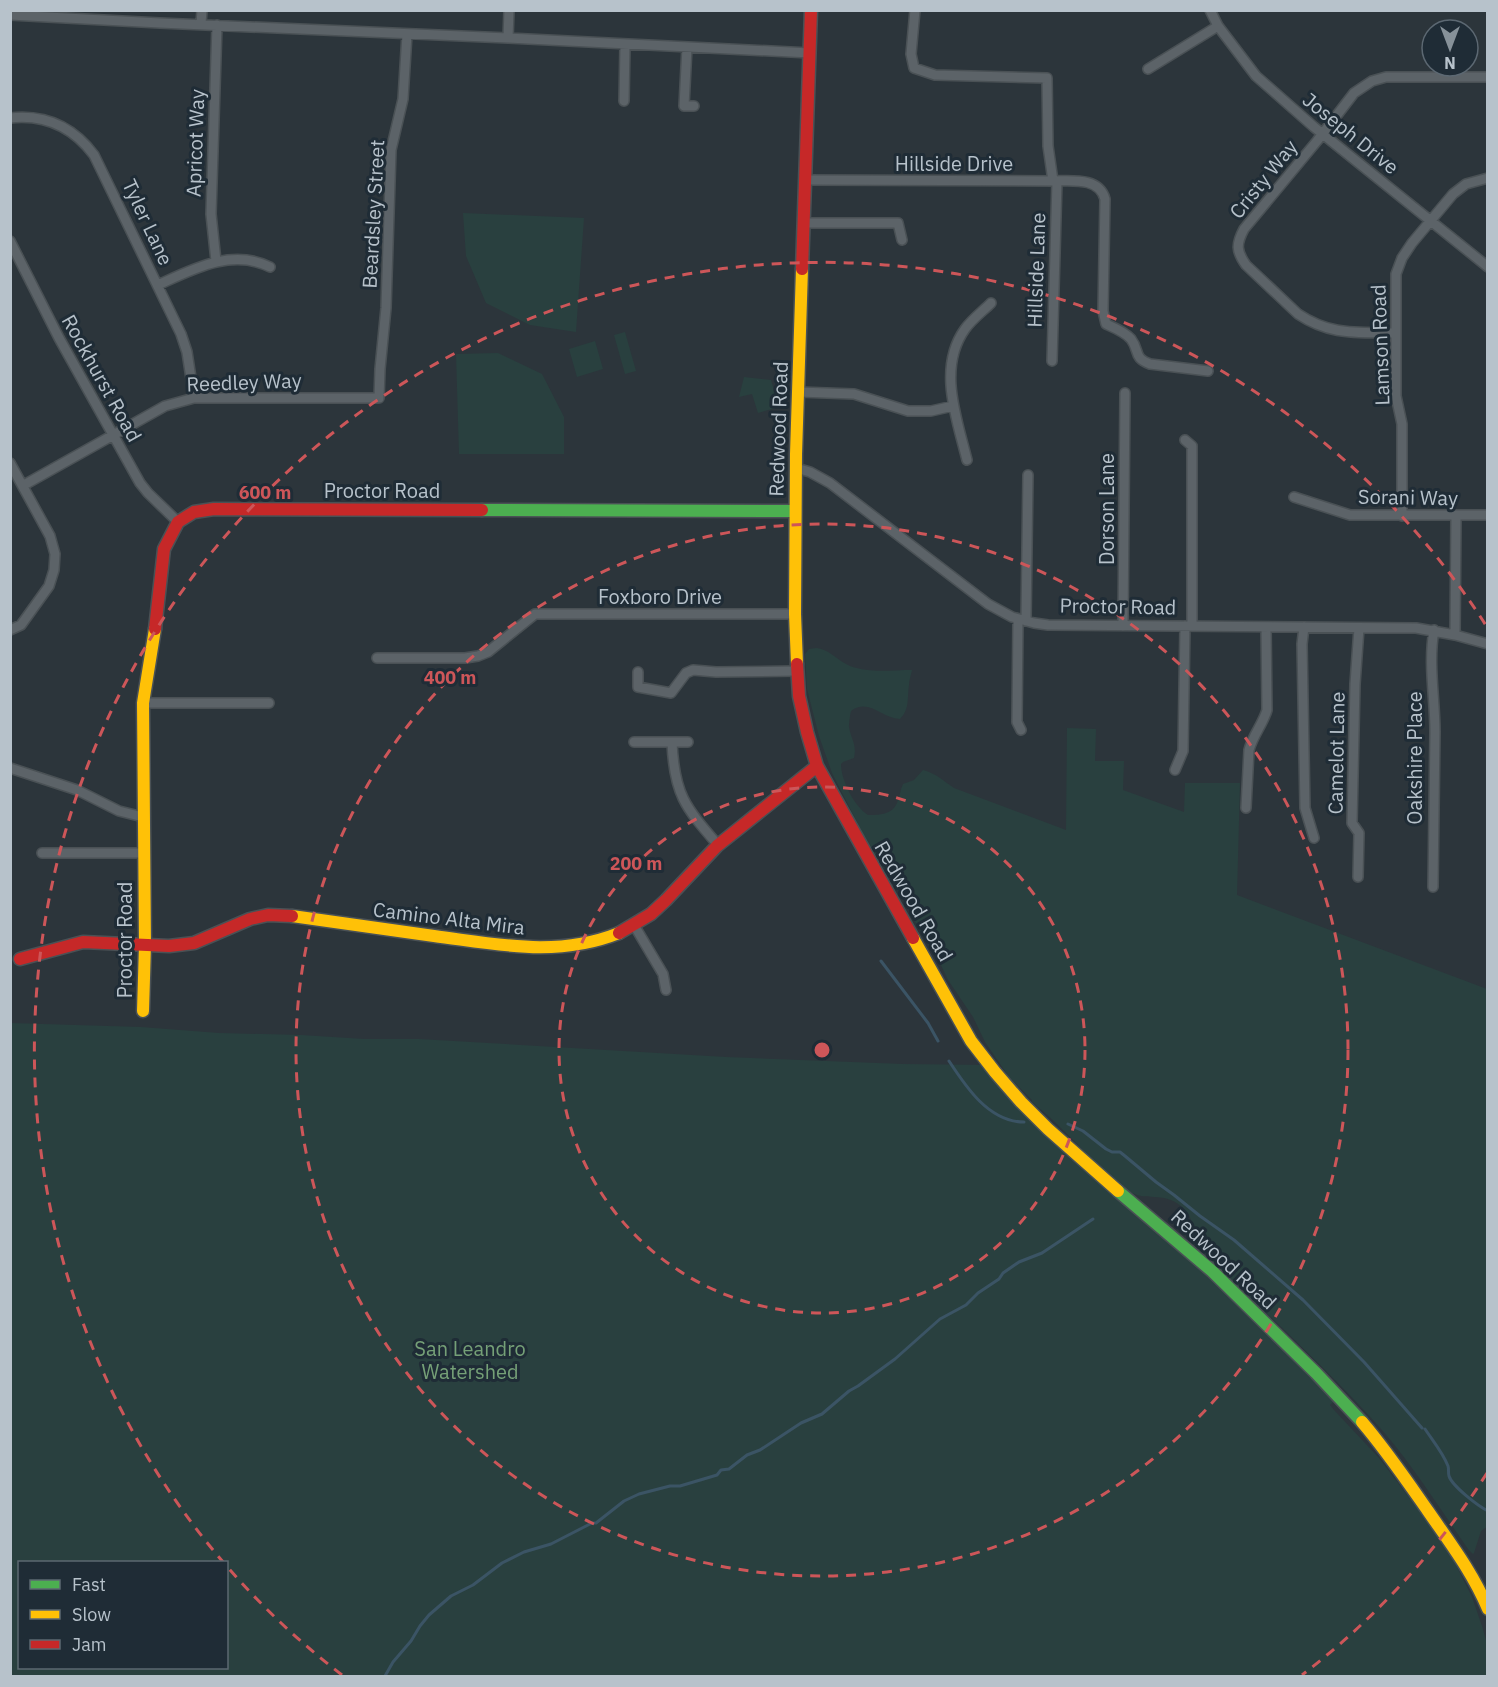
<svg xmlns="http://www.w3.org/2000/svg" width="1498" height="1687" font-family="'IBM Plex Sans',sans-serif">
	<rect width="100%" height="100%" fill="#2c353b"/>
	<!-- green -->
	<path fill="#29403f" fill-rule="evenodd" d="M463,213L584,218L576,332L530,325L486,303L466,256Z
		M625,332L636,371L625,374L614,335Z
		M595,341L603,369L577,377L569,349Z
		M498,353L542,374L564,417V454H459L456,354Z
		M744,377L771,380L779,407L758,413L752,394L739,397Z
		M817,648C829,650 835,658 846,664C865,674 891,670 912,670C911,675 909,680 909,685C907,698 910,709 900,719C881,718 869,698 851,711C850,715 849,722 849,727C851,739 857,744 854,758L843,762L841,764C841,780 854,806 868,815C879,815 892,815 897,803C900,796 900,790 903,784L914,780L923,770C937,774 942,780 954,788L1066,830L1067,728L1096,729L1095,761H1124L1123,790L1184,812L1185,783H1240L1237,895L1487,989L1488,1526L1481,1531L1474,1553L1473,1554L1468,1549C1438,1506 1409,1459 1373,1420C1313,1354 1246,1296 1184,1233L1191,1221C1190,1214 1186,1211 1181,1206C1163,1191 1146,1202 1128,1191C1114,1182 1102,1168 1090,1157C1071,1138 1053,1119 1032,1102V1100L1009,1077L985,1042L973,1017L948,980L940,963L925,940L907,906L864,836L832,773L819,736L807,689L805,654L809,649Z
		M10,1023L141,1027L219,1033L301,1035L364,1039H419L726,1057L903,1064L988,1065L1035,1118L1198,1258L1338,1397L1330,1405L1334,1410L1379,1458L1421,1513L1454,1561L1472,1597L1482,1626L1487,1644V1676H11ZM20,1562H226V1668H20Z"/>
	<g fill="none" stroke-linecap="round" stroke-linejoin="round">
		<!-- stream -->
		<path stroke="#3b5465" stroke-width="3" d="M881,961L928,1023L938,1041
			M949,1061C966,1087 989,1122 1024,1122
			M1068,1124L1083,1131L1106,1149L1112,1152H1120L1125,1156L1156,1182L1174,1195L1200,1216L1234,1240L1303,1300L1364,1362L1422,1428
			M1425,1429C1433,1441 1443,1453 1448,1466C1449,1469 1448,1473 1449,1476C1452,1486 1478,1506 1488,1511
			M385,1676L393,1662L411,1641L420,1626L429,1615L451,1596L473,1585L502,1563L524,1552L551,1544L592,1523H596L624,1501L639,1494L670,1486H680L717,1475L721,1470L729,1469L747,1455L760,1450L801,1423L822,1414L849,1391L858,1386L895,1359L940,1319L966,1305L978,1293L999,1279L1003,1273L1019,1262L1042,1253L1093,1219"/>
		<!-- street casing -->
		<g stroke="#4a5155" stroke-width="12">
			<path id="street" d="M915,10L911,54L914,68L935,75L1047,78L1048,146L1053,181
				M1210,10L1218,26L1256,76L1314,127L1488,267
				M10,15L160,23L508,38L810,53
				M201,24L202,10
				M508,38L509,10
				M687,47L684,106H694
				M1148,69L1218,26
				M624,101L625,45
				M10,118C46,114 73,127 94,155L181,334L187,352L194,398
				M806,180L1053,181C1072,181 1099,177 1105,199L1103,311L1106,324C1115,328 1125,332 1131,339C1140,351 1133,358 1150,364L1208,371
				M804,223H898L902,240
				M10,241L59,338L140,483L148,493L178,522
				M216,261L211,214L217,25
				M158,285C193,269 232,248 270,267
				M1395,333C1357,332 1331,336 1298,314L1246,265C1236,251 1236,244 1244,229L1317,141L1354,93L1372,81L1386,77H1488
				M1052,361L1057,181
				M799,392L854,394L908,411H931L953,406
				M1185,440L1192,446V626
				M967,460C957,419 937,368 965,329C972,319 983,311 991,303
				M10,463L50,536L55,554L54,570L49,586L21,625L10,630
				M796,468L810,472L830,483L988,604L1012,617L1034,623L1048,625L1416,628L1455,635L1488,644
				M24,485L165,406L194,398H379L380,369L386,308L391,150L403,99L407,34
				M1294,497L1350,515H1488
				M1402,516V424L1396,396V274L1402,258L1412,243L1453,194L1466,184L1488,178
				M1018,619L1017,722L1021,730
				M1026,621L1028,475
				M1123,626L1125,393
				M1304,627L1302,644L1305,808L1314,838
				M1455,635L1456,516
				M377,658H465L478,656L488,652L535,614H795
				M638,672V687L671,693L686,673L693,670L716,672L797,671
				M143,703H269
				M634,742H672C674,794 685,807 718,845
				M672,742H688
				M10,768L77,790L119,811L143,817
				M1175,770L1183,751L1185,626
				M1246,808L1249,750C1253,735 1263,724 1267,710L1266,627
				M42,853H143
				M1358,877L1359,833L1352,823L1355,684L1359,628
				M1433,887L1435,732C1435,698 1428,664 1434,630
				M634,925L663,974L666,990"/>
		</g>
		<!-- fast casing -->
		<g stroke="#4a5155" stroke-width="15">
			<path id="fast" d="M482,510L795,511
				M1118,1191L1212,1271L1316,1373L1362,1422"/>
		</g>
		<!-- slow casing -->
		<g stroke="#4a5155" stroke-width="15">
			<path id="slow" d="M797,664L795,614L796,454L802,269
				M292,916C339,923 387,929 434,936C497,944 557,958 619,933
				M913,938L971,1041L995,1072L1021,1102L1048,1129L1118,1191
				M143,1011L145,945L143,703L155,629
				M1362,1422C1386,1450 1407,1481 1428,1511C1450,1543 1473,1573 1488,1609"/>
		</g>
		<!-- jam casing -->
		<g stroke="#4a5155" stroke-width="15">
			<path id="jam" d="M802,269L811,10
				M155,629L164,549L178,522L194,512L214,509L482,510
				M797,664L799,696L807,732L817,766L913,938
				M619,933L651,914L666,900L717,846L817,766
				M20,959L83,942L169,946L194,943L250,919L268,915L292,916"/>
		</g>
		<!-- street -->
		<use href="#street" stroke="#5c6368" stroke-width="9"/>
		<!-- fast -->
		<use href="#fast" stroke="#4caf50" stroke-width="12"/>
		<!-- slow -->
		<use href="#slow" stroke="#ffc107" stroke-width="12"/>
		<!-- jam -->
		<use href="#jam" stroke="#c62828" stroke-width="12"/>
	</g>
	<!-- distance rings -->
	<g fill="none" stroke="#cd5659" stroke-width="3" stroke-dasharray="10 8">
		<circle cx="822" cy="1050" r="263"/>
		<circle cx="822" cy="1050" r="526"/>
		<path d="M1487 1473A788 788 0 0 1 1302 1675M342 1675A788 788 0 1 1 1487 627"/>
	</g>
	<g text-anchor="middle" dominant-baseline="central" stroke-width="6" stroke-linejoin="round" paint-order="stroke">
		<!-- street labels -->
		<g font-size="20" fill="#b7c2cb" stroke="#1f2c36">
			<text transform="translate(1351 133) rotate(39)">Joseph Drive</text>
			<text transform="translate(195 143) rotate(-88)">Apricot Way</text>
			<text x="954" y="163">Hillside Drive</text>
			<text transform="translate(1263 179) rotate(-51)">Cristy Way</text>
			<text transform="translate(373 214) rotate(-87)">Beardsley Street</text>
			<text transform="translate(148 222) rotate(65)">Tyler Lane</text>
			<text transform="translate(1036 270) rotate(-88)">Hillside Lane</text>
			<text transform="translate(1380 345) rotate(-92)">Lamson Road</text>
			<text transform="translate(102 378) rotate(61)">Rockhurst Road</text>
			<text transform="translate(244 382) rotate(-2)">Reedley Way</text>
			<text transform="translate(778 429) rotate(-88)">Redwood Road</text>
			<text x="382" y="490">Proctor Road</text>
			<text transform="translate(1408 497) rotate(1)">Sorani Way</text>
			<text transform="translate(1106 509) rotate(-90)">Dorson Lane</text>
			<text x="660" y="596">Foxboro Drive</text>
			<text transform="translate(1118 606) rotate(1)">Proctor Road</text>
			<text transform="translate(1336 753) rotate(-89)">Camelot Lane</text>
			<text transform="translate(1414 758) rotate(-90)">Oakshire Place</text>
			<text transform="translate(914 901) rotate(60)">Redwood Road</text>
			<text transform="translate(449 918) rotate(7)">Camino Alta Mira</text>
			<text transform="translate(124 940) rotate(-90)">Proctor Road</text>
			<text transform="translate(1224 1259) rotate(43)">Redwood Road</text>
		</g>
		<!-- park labels -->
		<g font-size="20" fill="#75a077" stroke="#1f2c36">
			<text x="470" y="1348">San Leandro<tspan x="470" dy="23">Watershed</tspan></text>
		</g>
	</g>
	<circle cx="822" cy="1050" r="9" fill="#cd5659" stroke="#1f2c36" stroke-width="3"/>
	<g font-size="18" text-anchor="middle" font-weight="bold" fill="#cd5659" stroke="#1f2c36" stroke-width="6" stroke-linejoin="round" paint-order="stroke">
		<text x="265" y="499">600 m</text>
		<text x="450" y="684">400 m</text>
		<text x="636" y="870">200 m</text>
	</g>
	<!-- border -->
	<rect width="1498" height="1687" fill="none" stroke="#b7c2cb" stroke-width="24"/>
	<!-- legend -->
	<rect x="18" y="1561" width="210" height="108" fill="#1f2c36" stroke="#5c6872" stroke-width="1.5"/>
	<rect x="30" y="1580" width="30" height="9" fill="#4caf50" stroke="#5c6872" stroke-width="1.5"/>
	<text x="72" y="1591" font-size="18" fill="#b7c2cb">Fast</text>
	<rect x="30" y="1610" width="30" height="9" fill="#ffc107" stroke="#5c6872" stroke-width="1.5"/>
	<text x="72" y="1621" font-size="18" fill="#b7c2cb">Slow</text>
	<rect x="30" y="1640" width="30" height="9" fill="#c62828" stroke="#5c6872" stroke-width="1.5"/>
	<text x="72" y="1651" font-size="18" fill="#b7c2cb">Jam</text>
	<!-- north arrow -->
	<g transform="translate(1450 48) rotate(180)"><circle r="28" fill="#1f2c36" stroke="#5c6872" stroke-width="1.5"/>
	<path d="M0-4.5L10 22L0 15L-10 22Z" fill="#869199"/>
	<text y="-9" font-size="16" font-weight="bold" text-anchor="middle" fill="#b7c2cb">N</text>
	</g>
</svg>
